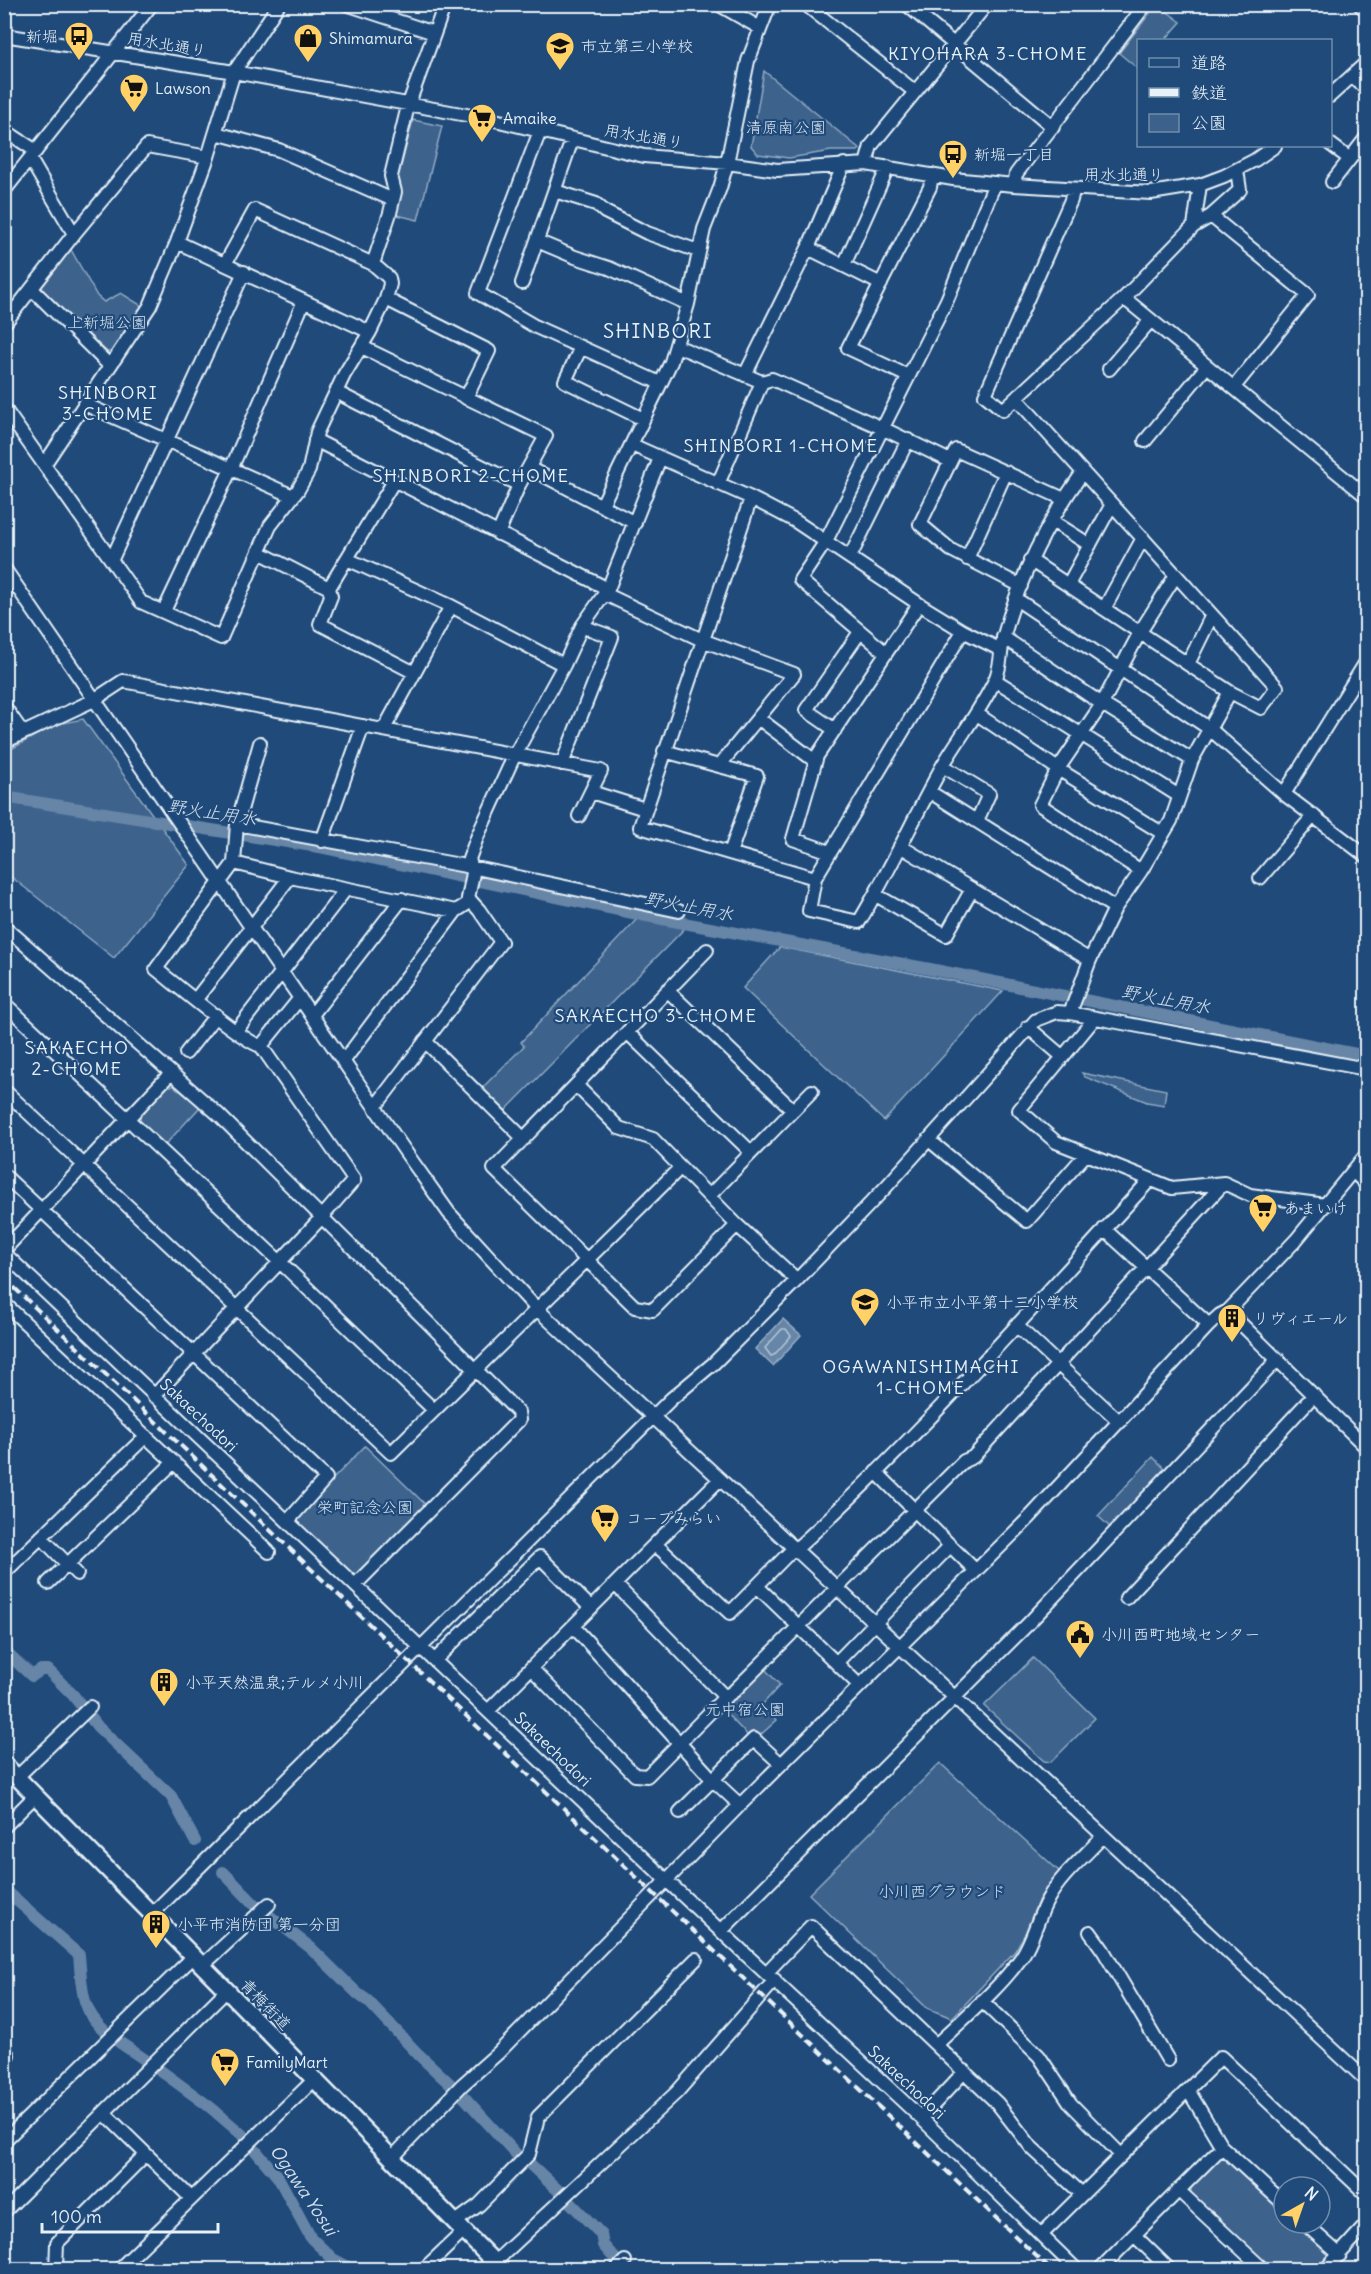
<svg xmlns="http://www.w3.org/2000/svg" width="1371" height="2274" font-family="Delius,'Klee One',sans-serif">
	<rect width="100%" height="100%" fill="#1f4a7a"/>
	<filter id="ink" filterUnits="userSpaceOnUse"><feTurbulence type="fractalNoise" baseFrequency=".0167" numOctaves="2"/><feDisplacementMap in="SourceGraphic" scale="12" xChannelSelector="R" yChannelSelector="G"/><feConvolveMatrix kernelMatrix="1 2 1 2 8 2 1 2 1" color-interpolation-filters="sRGB"/></filter>
	<g filter="url(#ink)">
		<!-- green -->
		<path fill="#3c628c" stroke="#92aac2" stroke-width="1.5" d="M1157,4L1181,22L1165,40H1138V69L1119,53Z
			M764,71L860,149L858,151H831L789,158L758,154L751,146Z
			M413,120L442,126L418,220L397,215L398,177Z
			M70,248L97,296L104,302L121,293L142,306L113,352H107L43,292L42,284Z
			M83,719L189,865L114,958L5,872L4,753L54,725Z
			M638,918L687,926L503,1113L483,1092V1087L524,1046L521,1042Z
			M780,947L1003,991L884,1121L743,988Z
			M1082,1073L1166,1090L1164,1105L1147,1102L1085,1077Z
			M167,1086H174L200,1107L165,1145L140,1122V1115Z
			M365,1446L427,1506L353,1577L298,1524L297,1516Z
			M1153,1457L1168,1472L1113,1530L1098,1516Z
			M1033,1658L1095,1718L1051,1762L1044,1761L984,1706Z
			M764,1668L780,1685L762,1705L777,1720L757,1738H750L722,1709Z
			M940,1763L1060,1872L1039,1899L1024,1936L1015,1951L952,2018L927,2008L809,1894Z
			M1221,2156H1227L1284,2209V2223H1299L1329,2251V2256L1316,2269H1271L1191,2193V2185Z"/>
		<!-- water -->
		<path fill="#6685a7" stroke="#9ab0c7" stroke-width="1.5" d="M783,1319L801,1335L773,1366L755,1349Z"/>
		<g fill="none" stroke-linecap="round" stroke-linejoin="round">
			<!-- shore -->
			<path stroke="#b4c6d8" stroke-width="1.5" d="M782,1329H786L791,1336L774,1355L771,1356L765,1348Z"/>
			<!-- canal -->
			<path stroke="#6685a7" stroke-width="12" d="M4,797L319,847L641,915L930,969L1366,1056
				M4,1650L32,1676L41,1670H48L73,1695L98,1727L171,1796L195,1841
				M223,1872L254,1904L311,1948L358,1994L368,2001L418,2054L464,2097L518,2156
				M4,1889L79,1955C82,1986 80,2010 105,2031
				M119,2042L147,2061
				M161,2071L210,2107L246,2138
				M255,2150L278,2177L311,2238L333,2259L354,2270
				M531,2165L562,2194L601,2234L603,2245L625,2270"/>
			<!-- minor casing -->
			<g stroke="#e8f1f8" stroke-width="16">
				<path id="minor" d="M346,4L434,33
					M718,4L760,28
					M805,4L914,91
					M906,4L1053,127
					M1359,4L1366,10
					M4,35L234,72L499,121L644,156L727,163L777,170L866,164L953,179L1014,185L1151,193L1200,185L1224,176L1255,160L1275,146
					M1352,76L1366,89
					M1330,96L1366,63
					M4,130L36,151
					M540,131L478,293L536,327L660,383
					M216,133L279,150L393,200
					M1330,144L1350,159
					M30,159L74,234
					M866,164L871,146L987,4
					M1332,182L1366,138
					M1014,185L1016,174L1146,4
					M1073,190L1071,200L985,395L1003,410L1124,298L1194,226L1211,216L1240,190L1237,170
					M4,191L152,4
					M555,191L596,204L605,212L647,233L698,251
					M1211,216L1308,295L1234,387
					M1194,226L1200,185
					M537,241L575,257L609,268L688,304
					M177,242L370,332
					M808,248L881,284
					M225,264L255,210L373,264
					M844,265L888,167
					M522,283L572,140
					M32,289L110,366
					M1124,298L1366,496
					M386,299L489,351L466,398
					M4,324L74,234L147,146L208,157
					M677,346L762,382L772,379L882,428L950,461
					M362,347L546,436L519,485L498,534
					M581,347L565,381L643,419
					M1109,369L1151,320
					M745,375L808,248L844,164
					M908,376L848,348L930,187L932,175
					M336,392L519,485
					M1016,398L1277,687L1261,708L1230,692L1192,760L1171,821L1141,871L1115,908L1090,960L1070,1013
					M84,404L293,496
					M4,408L141,602L221,638L270,526L298,490L309,470L317,432L344,375L370,332L386,299L390,284L389,278L373,264L390,213L395,192L391,176L408,106L445,4
					M315,440L608,589
					M1145,441L1207,366
					M632,445L751,498L795,521L919,604L963,631L1001,650
					M44,465L150,306L177,242L208,157L234,72L279,4
					M529,468L635,523
					M394,481L329,588L331,596L320,624L413,672
					M718,484L762,382
					M751,498L640,827L815,878L809,911L859,922C890,871 914,817 943,765C960,736 981,710 995,680C1002,665 1000,650 1004,635C1020,576 1047,522 1083,472
					M602,505L671,362L688,304L704,229L720,188L727,163L748,61L770,4
					M1052,521L1090,545
					M259,552L329,588
					M850,557L908,440
					M112,559L244,272
					M347,559L451,606L564,665
					M967,559L1006,472
					M1030,560L1230,692
					M4,568L407,1154L449,1213L536,1308L1366,2080
					M1068,585L1112,504
					M1021,586L951,550L920,524L956,450L1064,499
					M605,594L702,640L794,674L719,766L664,751
					M1016,599L1210,729L1284,794L1366,856
					M1104,609L1143,538
					M164,611L231,469L304,301
					M1003,637L1102,704L1192,760
					M886,653L800,580L826,541L947,300L995,183
					M1188,664L1212,615
					M995,680L1179,796
					M4,706L23,733
					M977,714L1058,769L1162,833
					M758,718L815,761
					M384,729L451,606
					M835,730L806,710L860,632
					M4,742L94,700L123,681L601,771L579,816
					M260,743L237,824L234,863L156,969C174,983 246,1044 261,1046
					M562,764L612,637L582,626
					M719,766L757,776L730,853
					M943,766L989,794L977,821
					M591,792L645,809
					M930,792L1115,908
					M1284,794L1366,662
					M237,824L471,867L679,911
					M322,841L363,726
					M900,846L1090,960
					M830,852L793,839L817,756L919,604
					M234,863L290,877L456,911
					M1141,871L1040,805L1058,769L1102,704L1140,632L1176,575
					M815,878L963,631
					M1260,878L1314,815
					M876,895L946,935L972,889
					M4,926L218,1114L518,1412L519,1420L355,1585
					M707,950L494,1169L635,1307L653,1310L737,1225
					M667,990L792,1109
					M196,999L290,877
					M4,1003L279,1261L434,1410
					M312,1015L402,899
					M1095,1018L1019,1110L1056,1142L1172,1188L1224,1183L1250,1195L1326,1205
					M1028,1027L1063,1057
					M236,1031L346,889
					M627,1032L751,1152
					M425,1041L524,1139
					M186,1053L216,1015
					M343,1062L456,911L467,904L473,873L469,859L478,835L515,754L564,665L582,626L608,589L660,458
					M576,1085L619,1128L653,1139L737,1225L797,1280
					M4,1090L391,1453L680,1168
					M375,1107L501,942L479,910L468,898
					M929,1140L1027,1221L1086,1154
					M1354,1172L1366,1184
					M4,1175L326,1478L288,1521
					M709,1196L812,1091
					M1104,1229L1209,1325
					M4,1250L170,1074
					M4,1253L680,1893L921,2118L1077,2270
					M4,1303L269,1552
					M1228,1311L1366,1447
					M1016,1325L1120,1422
					M154,1396L321,1218L354,1180L261,1046L300,998
					M876,1472L976,1571
					M41,1537L77,1574
					M655,1544L730,1613L794,1548
					M796,1549C922,1434 1035,1305 1150,1180
					M4,1573L146,1436
					M48,1583L174,1462
					M615,1584L725,1697
					M757,1586L860,1686
					M1126,1598L1314,1395
					M573,1626L713,1780L740,1805
					M435,1660L540,1557L591,1608
					M836,1663L950,1546
					M531,1668L635,1775L647,1776L725,1697L734,1691L964,1461L973,1457L1224,1183
					M488,1711L720,1479
					M17,1777L90,1707
					M680,1812L754,1739L781,1764
					M4,1827L36,1795
					M152,1914L671,1399L714,1363L797,1280L886,1187L1036,1020L1057,1012L1070,1013L1366,1069
					M722,1930L1026,1626L1278,1359
					M1090,1932L1103,1950L1168,2060
					M203,1965L269,1904
					M767,1972L811,1926L997,2103L1032,2148L1082,2194
					M982,2001L1039,2056L1071,2104L1121,2155
					M937,2044C965,2017 998,1990 1021,1958C1034,1939 1037,1918 1048,1899C1061,1875 1085,1856 1103,1836
					M4,2051L8,2055L4,2058
					M1188,2090L1222,2147L1284,2204
					M104,2113L191,2198
					M921,2118L965,2071
					M4,2141L194,1956
					M391,2159L462,2085L498,2053L740,1805L1030,1517L1209,1325L1220,1315L1228,1311L1296,1240L1366,1155
					M1178,2190L1264,2270
					M4,2212L227,1990
					M454,2223L479,2205L529,2154L538,2117L696,1959
					M1304,2223L1340,2255
					M1042,2234L1221,2057L1366,2194
					M1134,2235L1170,2270
					M495,2262L677,2092L775,1980
					M56,2270L57,2243L145,2155
					M118,2270L314,2080
					M423,2270L463,2232
					M616,2270L625,2261
					M1099,2270L1222,2147
					M1325,2270L1366,2225"/>
			</g>
			<!-- major casing -->
			<g stroke="#e8f1f8" stroke-width="20">
				<path id="major" d="M4,1764L502,2270"/>
			</g>
			<!-- minor -->
			<use href="#minor" stroke="#1f4a7a" stroke-width="12"/>
			<!-- major -->
			<use href="#major" stroke="#1f4a7a" stroke-width="15"/>
			<!-- rail -->
			<path stroke="#e8f1f8" stroke-width="4" stroke-dasharray="9 4.5" stroke-linecap="butt" d="M4,1278L1051,2270"/>
		</g>
	</g>
	<!-- icons -->
	<defs>
		<g id="bus-pin" transform="scale(1.5)"><path d="M0 17L-7.5 6A9.5 9.5 0 1 1 7.5 6Z" fill="#ffd166" stroke="#1f4a7a"/><path d="M-5-6H5V4H4V6H2V4H-2V6H-4V4H-5ZM-3.5-4V0h7V-4ZM-3.5 1.2v1.5H-2V1.2ZM2 1.2v1.5H3.5V1.2Z" fill="#111"/></g>
		<g id="shop-pin" transform="scale(1.5)"><path d="M0 17L-7.5 6A9.5 9.5 0 1 1 7.5 6Z" fill="#ffd166" stroke="#1f4a7a"/><path d="M-5-2.5h2.3a2.7 3.5 0 0 1 5.4 0H5L5.5 6h-11ZM-1.5-2.5h3a1.5 2.3 0 0 0-3 0Z" fill="#111"/></g>
		<g id="school-pin" transform="scale(1.5)"><path d="M0 17L-7.5 6A9.5 9.5 0 1 1 7.5 6Z" fill="#ffd166" stroke="#1f4a7a"/><path d="M0-5L7-2L0 1L-7-2ZM-4 1L0 2.5L4 1V4Q0 6-4 4Z" fill="#111"/></g>
		<g id="supermarket-pin" transform="scale(1.5)"><path d="M0 17L-7.5 6A9.5 9.5 0 1 1 7.5 6Z" fill="#ffd166" stroke="#1f4a7a"/><path d="M-6-5.5h2.5l.6 2H6L4.5 2H-2.5L-4.4-4H-6ZM-1.5 3.2a1.3 1.3 0 1 0 .1 0ZM3 3.2a1.3 1.3 0 1 0 .1 0Z" fill="#111"/></g>
		<g id="building-pin" transform="scale(1.5)"><path d="M0 17L-7.5 6A9.5 9.5 0 1 1 7.5 6Z" fill="#ffd166" stroke="#1f4a7a"/><path d="M-4-6H4V6H1V3H-1V6H-4ZM-2.5-4.3h1.7v1.8h-1.7ZM.8-4.3h1.7v1.8H.8ZM-2.5-1h1.7V.8h-1.7ZM.8-1h1.7V.8H.8Z" fill="#111"/></g>
		<g id="civic-pin" transform="scale(1.5)"><path d="M0 17L-7.5 6A9.5 9.5 0 1 1 7.5 6Z" fill="#ffd166" stroke="#1f4a7a"/><path d="M-.6-6.5H3V-4.5H.6V-3L4-1V1h2V6H-6V1h2V-1L-.6-3ZM-1.2 2.5V6h2.4V2.5Z" fill="#111"/></g>
	</defs>
	<g fill-rule="evenodd">
		<use href="#bus-pin" x="79" y="36"/>
		<use href="#shop-pin" x="308" y="38"/>
		<use href="#school-pin" x="560" y="46"/>
		<use href="#supermarket-pin" x="134" y="88"/>
		<use href="#supermarket-pin" x="482" y="118"/>
		<use href="#bus-pin" x="953" y="154"/>
		<use href="#supermarket-pin" x="1263" y="1208"/>
		<use href="#school-pin" x="865" y="1302"/>
		<use href="#building-pin" x="1232" y="1318"/>
		<use href="#supermarket-pin" x="605" y="1518"/>
		<use href="#civic-pin" x="1080" y="1634"/>
		<use href="#building-pin" x="164" y="1682"/>
		<use href="#building-pin" x="156" y="1924"/>
		<use href="#supermarket-pin" x="225" y="2062"/>
	</g>
	<g text-anchor="middle" dominant-baseline="central" stroke-width="4.5" stroke-linejoin="round" paint-order="stroke">
		<!-- poi labels -->
		<g font-size="16" fill="#e8f1f8" stroke="#1f4a7a" text-anchor="start">
			<text x="58" y="36" text-anchor="end">新堀</text>
			<text x="329" y="38">Shimamura</text>
			<text x="581" y="46">市立第三小学校</text>
			<text x="155" y="88">Lawson</text>
			<text x="503" y="118">Amaike</text>
			<text x="974" y="154">新堀一丁目</text>
			<text x="1284" y="1208">あまいけ</text>
			<text x="886" y="1302">小平市立小平第十三小学校</text>
			<text x="1253" y="1318">リヴィエール</text>
			<text x="626" y="1518">コープみらい</text>
			<text x="1101" y="1634">小川西町地域センター</text>
			<text x="185" y="1682">小平天然温泉;テルメ小川</text>
			<text x="177" y="1924">小平市消防団 第一分団</text>
			<text x="246" y="2062">FamilyMart</text>
		</g>
		<!-- street labels -->
		<g font-size="16" fill="#e8f1f8" stroke="#1f4a7a">
			<text transform="translate(167 44) rotate(10)">用水北通り</text>
			<text transform="translate(644 136) rotate(10)">用水北通り</text>
			<text x="1124" y="174">用水北通り</text>
			<text transform="translate(199 1415) rotate(43)">Sakaechodori</text>
			<text transform="translate(553 1749) rotate(44)">Sakaechodori</text>
			<text transform="translate(266 2004) rotate(46)">青梅街道</text>
			<text transform="translate(907 2082) rotate(43)">Sakaechodori</text>
		</g>
		<!-- park labels -->
		<g font-size="16" fill="#d7e3ed" stroke="#1f4a7a">
			<text x="786" y="127">清原南公園</text>
			<text x="107" y="322">上新堀公園</text>
			<text x="365" y="1507">栄町記念公園</text>
			<text x="745" y="1709">元中宿公園</text>
			<text x="942" y="1891">小川西グラウンド</text>
		</g>
		<!-- neighbourhood labels -->
		<g font-size="18" letter-spacing="1.5" fill="#e8f1f8" stroke="#1f4a7a">
			<text x="988" y="53">KIYOHARA 3-CHOME</text>
			<text x="108" y="392">SHINBORI<tspan x="108" dy="21">3-CHOME</tspan></text>
			<text x="781" y="445">SHINBORI 1-CHOME</text>
			<text x="471" y="475">SHINBORI 2-CHOME</text>
			<text x="656" y="1015">SAKAECHO 3-CHOME</text>
			<text x="77" y="1047">SAKAECHO<tspan x="77" dy="21">2-CHOME</tspan></text>
			<text x="921" y="1366">OGAWANISHIMACHI<tspan x="921" dy="21">1-CHOME</tspan></text>
		</g>
		<!-- water labels -->
		<g font-size="18" font-style="italic" fill="#d4e1ec" stroke="#1f4a7a">
			<text transform="translate(212 812) rotate(9)">野火止用水</text>
			<text transform="translate(689 906) rotate(11)">野火止用水</text>
			<text transform="translate(1166 999) rotate(11)">野火止用水</text>
			<text transform="translate(304 2190) rotate(56)">Ogawa Yosui</text>
		</g>
		<!-- quarter labels -->
		<g font-size="20" letter-spacing="1.5" fill="#e8f1f8" stroke="#1f4a7a">
			<text x="658" y="330">SHINBORI</text>
		</g>
	</g>
	<!-- margin -->
	<rect width="1371" height="2274" fill="none" stroke="#1f4a7a" stroke-width="24"/>
	<rect x="12" y="12" width="1347" height="2250" fill="none" stroke="#e8f1f8" stroke-width="2" filter="url(#ink)"/>
	<!-- legend -->
	<rect x="1137" y="39" width="195" height="108" fill="#1f4a7a" stroke="#6f8dac" stroke-width="1.5"/>
	<rect x="1149" y="58" width="30" height="9" fill="#1f4a7a" stroke="#6f8dac" stroke-width="1.5"/>
	<text x="1191" y="69" font-size="18" fill="#e8f1f8">道路</text>
	<rect x="1149" y="88" width="30" height="9" fill="#e8f1f8" stroke="#6f8dac" stroke-width="1.5"/>
	<text x="1191" y="99" font-size="18" fill="#e8f1f8">鉄道</text>
	<rect x="1149" y="114" width="30" height="18" fill="#3c628c" stroke="#6f8dac" stroke-width="1.5"/>
	<text x="1191" y="129" font-size="18" fill="#e8f1f8">公園</text>
	<!-- north arrow -->
	<g transform="translate(1302 2205) rotate(40)"><circle r="28" fill="#1f4a7a" stroke="#6f8dac" stroke-width="1.5"/>
	<path d="M0-4.5L10 22L0 15L-10 22Z" fill="#ffd166"/>
	<text y="-9" font-size="16" font-weight="bold" text-anchor="middle" fill="#e8f1f8">N</text>
	</g>
	<!-- scale -->
	<path d="M42 2223v9h176v-9" fill="none" stroke="#e8f1f8" stroke-width="3"/>
	<text x="51" y="2223" font-size="18" fill="#e8f1f8" stroke="#1f4a7a" stroke-width="4.5" paint-order="stroke">100 m</text>
</svg>
